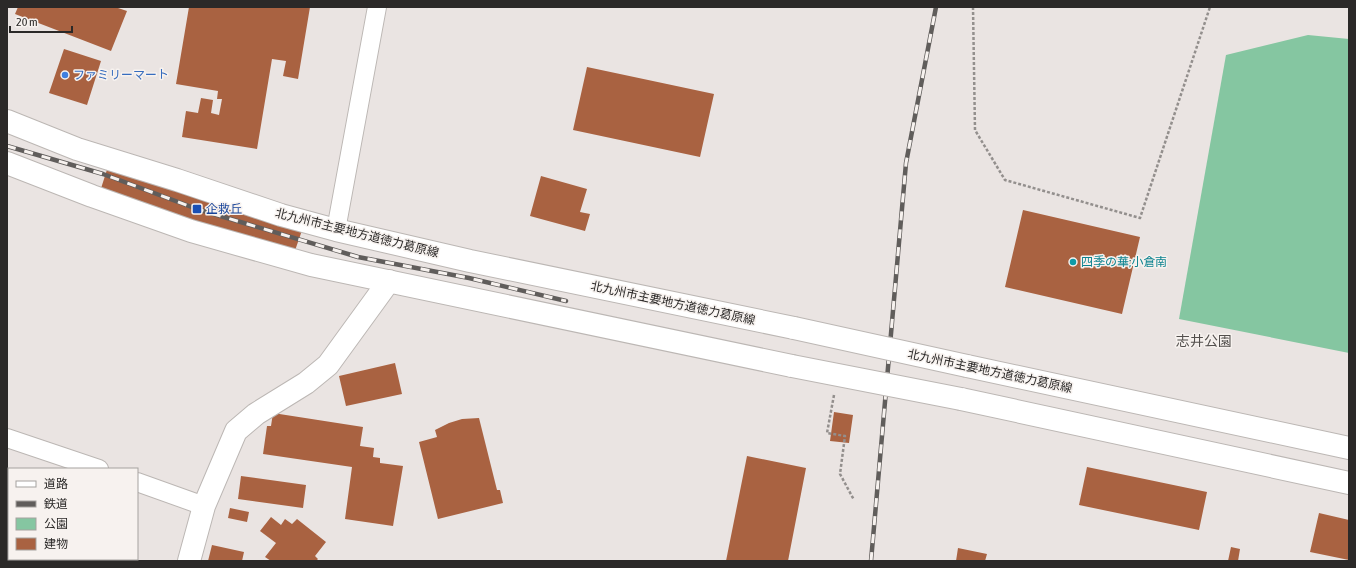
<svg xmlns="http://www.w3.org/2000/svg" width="1356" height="568" font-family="'Asap Condensed','Noto Sans JP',sans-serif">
	<rect width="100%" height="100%" fill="#eae4e2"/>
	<!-- green -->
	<path fill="#85c6a1" d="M1308,35L1349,39V353L1179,319L1226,55Z"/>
	<!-- building -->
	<path fill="#a96241" d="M18,7H115L127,11L111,51L15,14Z
		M189,7H310L298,79L283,76L286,61L272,59L257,149L182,137L186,111L198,113L201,98L213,100L211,113L219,115L222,99H217L218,91L176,84Z
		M64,49L101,61L87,105L49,93Z
		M587,67L714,94L700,157L573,130Z
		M112,154L307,216L290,265L96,204Z
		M541,176L587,189L580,212L590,214L585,231L530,216Z
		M1023,210L1140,237L1122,314L1005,287Z
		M395,363L402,394L346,406L339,376Z
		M834,412L853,415L849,443L830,441Z
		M273,413L363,427L360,446L374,448L373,457L380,458V463L403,466L393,526L345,519L352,467L263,454L267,426H271Z
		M479,418L497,490H500L503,503L438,519L419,442L437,437L435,430L449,423L462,419Z
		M747,456L806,468L788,561H726Z
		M1087,467L1207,492L1199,530L1079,505Z
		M241,476L306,485L303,508L238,499Z
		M230,508L249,512L247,522L228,518Z
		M1319,513L1349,520V560L1310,552Z
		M271,517L281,525L285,519L292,524L297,519L326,542L315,556L318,559L316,561H271L265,557L276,543L260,531Z
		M212,545L244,552L242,561H208Z
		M1231,547L1240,549L1238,561H1228Z
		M958,548L987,554L985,561H956Z
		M24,559H36L40,561H22Z"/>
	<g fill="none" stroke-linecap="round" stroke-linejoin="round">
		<!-- street casing -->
		<g stroke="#bcb7b4" stroke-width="20">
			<path id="street" d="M336,230L377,7
				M7,438L99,469
				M137,482L204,506"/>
		</g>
		<!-- secondary casing -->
		<g stroke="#bcb7b4" stroke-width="24">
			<path id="secondary" d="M189,561L204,506L236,431L256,414L306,383L328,365L389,281"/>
		</g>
		<!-- primary casing -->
		<g stroke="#bcb7b4" stroke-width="24">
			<path id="primary" d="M7,121L77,149L177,180L281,215L336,230L470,261L794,328
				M7,163L92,196L191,231L311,265L792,366
				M967,366L1349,448
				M961,399L1349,483"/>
		</g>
		<!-- path -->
		<path stroke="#938f8d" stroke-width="2.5" stroke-dasharray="3 2" stroke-linecap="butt" d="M973,7L975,130L1005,180L1140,218L1210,7
			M834,395L827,433L845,436L840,474L854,500"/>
		<!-- street -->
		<use href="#street" stroke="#fff" stroke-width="18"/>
		<!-- secondary -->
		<use href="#secondary" stroke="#fff" stroke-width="22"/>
		<!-- primary -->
		<use href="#primary" stroke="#fff" stroke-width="22"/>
		<!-- rail casing -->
		<g stroke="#605d5b" stroke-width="4.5">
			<path id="rail" d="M7,146L103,174L197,209L358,257L469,278L566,301
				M871,561L906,163L936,7"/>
		</g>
		<!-- rail -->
		<use href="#rail" stroke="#f7f2ef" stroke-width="3" stroke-dasharray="9" stroke-linecap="butt"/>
		<!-- primary-bridge casing -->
		<g stroke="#bcb7b4" stroke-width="24" stroke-linecap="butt">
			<path id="primary-bridge" d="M794,328L967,366
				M792,366L961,399"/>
		</g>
		<!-- primary-bridge -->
		<use href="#primary-bridge" stroke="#fff" stroke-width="22"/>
	</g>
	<!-- markers -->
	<circle fill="#3f7fe0" stroke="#f7f2ef" stroke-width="1.5" cx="65" cy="75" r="4"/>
	<rect fill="#1a4fb4" stroke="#f7f2ef" stroke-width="1.5" x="192" y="204" width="10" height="10" rx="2"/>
	<circle fill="#0f9aa8" stroke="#f7f2ef" stroke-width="1.5" cx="1073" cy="262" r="4"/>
	<g text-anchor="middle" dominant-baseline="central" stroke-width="3" stroke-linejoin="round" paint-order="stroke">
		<!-- shop labels -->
		<g font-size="12" fill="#366cbe" stroke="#f7f2ef" text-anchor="start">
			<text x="73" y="75">ファミリーマート</text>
		</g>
		<!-- transit labels -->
		<g font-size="12" fill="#164399" stroke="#f7f2ef" text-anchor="start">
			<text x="206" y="209">企救丘</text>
		</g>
		<!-- street labels -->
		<g font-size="12" fill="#2b2928" stroke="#f7f2ef">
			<text transform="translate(357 233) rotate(14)">北九州市主要地方道徳力葛原線</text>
			<text transform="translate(673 303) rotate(12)">北九州市主要地方道徳力葛原線</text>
			<text transform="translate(990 371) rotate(12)">北九州市主要地方道徳力葛原線</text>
		</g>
		<!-- culture labels -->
		<g font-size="12" fill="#0d838f" stroke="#f7f2ef" text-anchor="start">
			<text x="1081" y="262">四季の華;小倉南</text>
		</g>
		<!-- quarter labels -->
		<g font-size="14" fill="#534f4d" stroke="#f7f2ef">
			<text x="1204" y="341">志井公園</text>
		</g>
	</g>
	<!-- border -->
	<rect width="1356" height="568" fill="none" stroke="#2b2928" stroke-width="16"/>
	<!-- legend -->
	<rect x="8" y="468" width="130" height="92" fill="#f7f2ef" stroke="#a5a29f"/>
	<rect x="16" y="481" width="20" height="6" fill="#ffffff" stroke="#a5a29f"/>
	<text x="44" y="488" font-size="12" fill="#2b2928">道路</text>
	<rect x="16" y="501" width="20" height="6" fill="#605d5b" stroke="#a5a29f"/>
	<text x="44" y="508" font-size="12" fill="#2b2928">鉄道</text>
	<rect x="16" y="518" width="20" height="12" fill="#85c6a1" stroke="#a5a29f"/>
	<text x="44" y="528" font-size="12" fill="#2b2928">公園</text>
	<rect x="16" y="538" width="20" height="12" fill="#a96241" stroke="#a5a29f"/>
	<text x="44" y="548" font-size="12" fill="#2b2928">建物</text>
	<!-- scale -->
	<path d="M10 26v6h62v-6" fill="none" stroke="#2b2928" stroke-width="2"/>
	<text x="16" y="26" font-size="12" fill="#2b2928" stroke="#f7f2ef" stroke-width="3" paint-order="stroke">20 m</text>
</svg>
